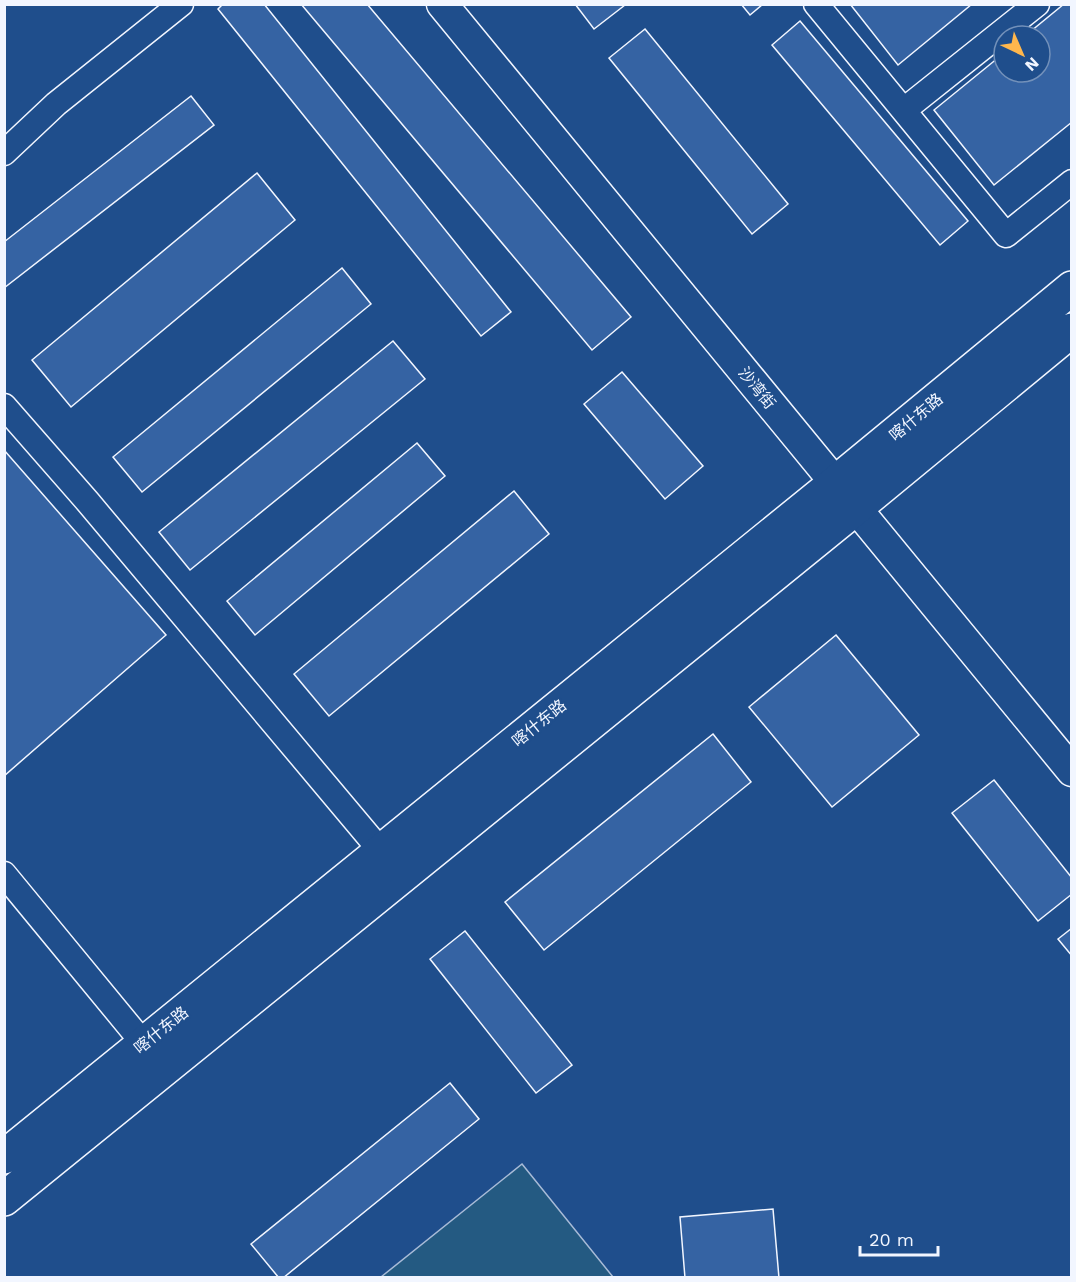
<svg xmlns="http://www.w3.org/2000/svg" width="1076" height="1282" font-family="'Work Sans','Noto Sans SC',sans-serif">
	<rect width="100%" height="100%" fill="#1f4e8c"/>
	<!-- green -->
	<path fill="#245a82" stroke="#a8bbd7" stroke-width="1.5" d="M522,1164L613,1277H381Z"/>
	<!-- building -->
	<path fill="#3563a3" stroke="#f2f6ff" stroke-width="1.5" d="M223,4H264L511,312L481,336L218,9Z
		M301,4H367L631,317L592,350Z
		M575,4H624L625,5L594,29Z
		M741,4H763L750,15Z
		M850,4H972L898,65Z
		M1064,4H1072V122L994,185L934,110L1004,53V72H1040V36H1025Z
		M800,21L968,221L940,245L772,45Z
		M645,29L788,204L752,234L609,58Z
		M191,96L214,125L4,288V242Z
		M257,173L295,220L71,407L32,360Z
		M342,268L371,304L142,492L113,457Z
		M393,341L425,379L190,570L159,532Z
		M622,372L703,466L665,499L584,404Z
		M417,443L445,476L255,635L227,601Z
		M4,450L166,635L4,776Z
		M514,491L549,534L329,716L294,674Z
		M836,635L919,735L832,807L749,707Z
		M713,734L751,782L544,950L505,902Z
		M994,780L1072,878V894L1038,921L952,813Z
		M1072,928V956L1058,939Z
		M465,931L572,1065L536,1093L430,959Z
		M450,1083L479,1119L283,1278H279L251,1244Z
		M773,1209L779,1278H685L680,1217Z"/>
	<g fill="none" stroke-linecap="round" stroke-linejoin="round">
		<!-- minor casing -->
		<g stroke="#f2f6ff" stroke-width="27">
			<path id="minor" d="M816,4L1006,235L1072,182
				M904,110L1037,4
				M4,153L56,104L181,4
				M4,406L88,502L381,851
				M4,874L144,1044V1046"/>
		</g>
		<!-- tertiary casing -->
		<g stroke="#f2f6ff" stroke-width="33">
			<path id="tertiary" d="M442,4L1072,771"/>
		</g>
		<!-- secondary casing -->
		<g stroke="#f2f6ff" stroke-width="36">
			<path id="secondary" d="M4,1157L835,483L1072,288
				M4,1199L856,508L1072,330"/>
		</g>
		<!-- minor -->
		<use href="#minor" stroke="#1f4e8c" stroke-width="24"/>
		<!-- tertiary -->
		<use href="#tertiary" stroke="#1f4e8c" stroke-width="30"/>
		<!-- secondary -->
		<use href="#secondary" stroke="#1f4e8c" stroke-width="33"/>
	</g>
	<g text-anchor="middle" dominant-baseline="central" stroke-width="4.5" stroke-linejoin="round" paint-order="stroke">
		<!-- street labels -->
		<g font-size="16" fill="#f2f6ff" stroke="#1f4e8c">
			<text transform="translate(757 388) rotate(51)">沙湾街</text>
			<text transform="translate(916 417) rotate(-40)">喀什东路</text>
			<text transform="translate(539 723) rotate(-39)">喀什东路</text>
			<text transform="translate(161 1030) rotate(-39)">喀什东路</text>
		</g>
	</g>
	<!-- border -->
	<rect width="1076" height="1282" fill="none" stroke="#f2f6ff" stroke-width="12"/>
	<!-- north arrow -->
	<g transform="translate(1022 54) rotate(136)"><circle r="28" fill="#1f4e8c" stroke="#7391ba" stroke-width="1.5"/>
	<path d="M0-4.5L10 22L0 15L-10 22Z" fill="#ffb74d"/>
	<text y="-9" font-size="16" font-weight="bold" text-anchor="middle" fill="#f2f6ff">N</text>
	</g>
	<!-- scale -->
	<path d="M860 1246v9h78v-9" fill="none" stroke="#f2f6ff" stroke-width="3"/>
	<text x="869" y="1246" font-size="18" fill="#f2f6ff" stroke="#1f4e8c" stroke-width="4.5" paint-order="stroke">20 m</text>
</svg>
